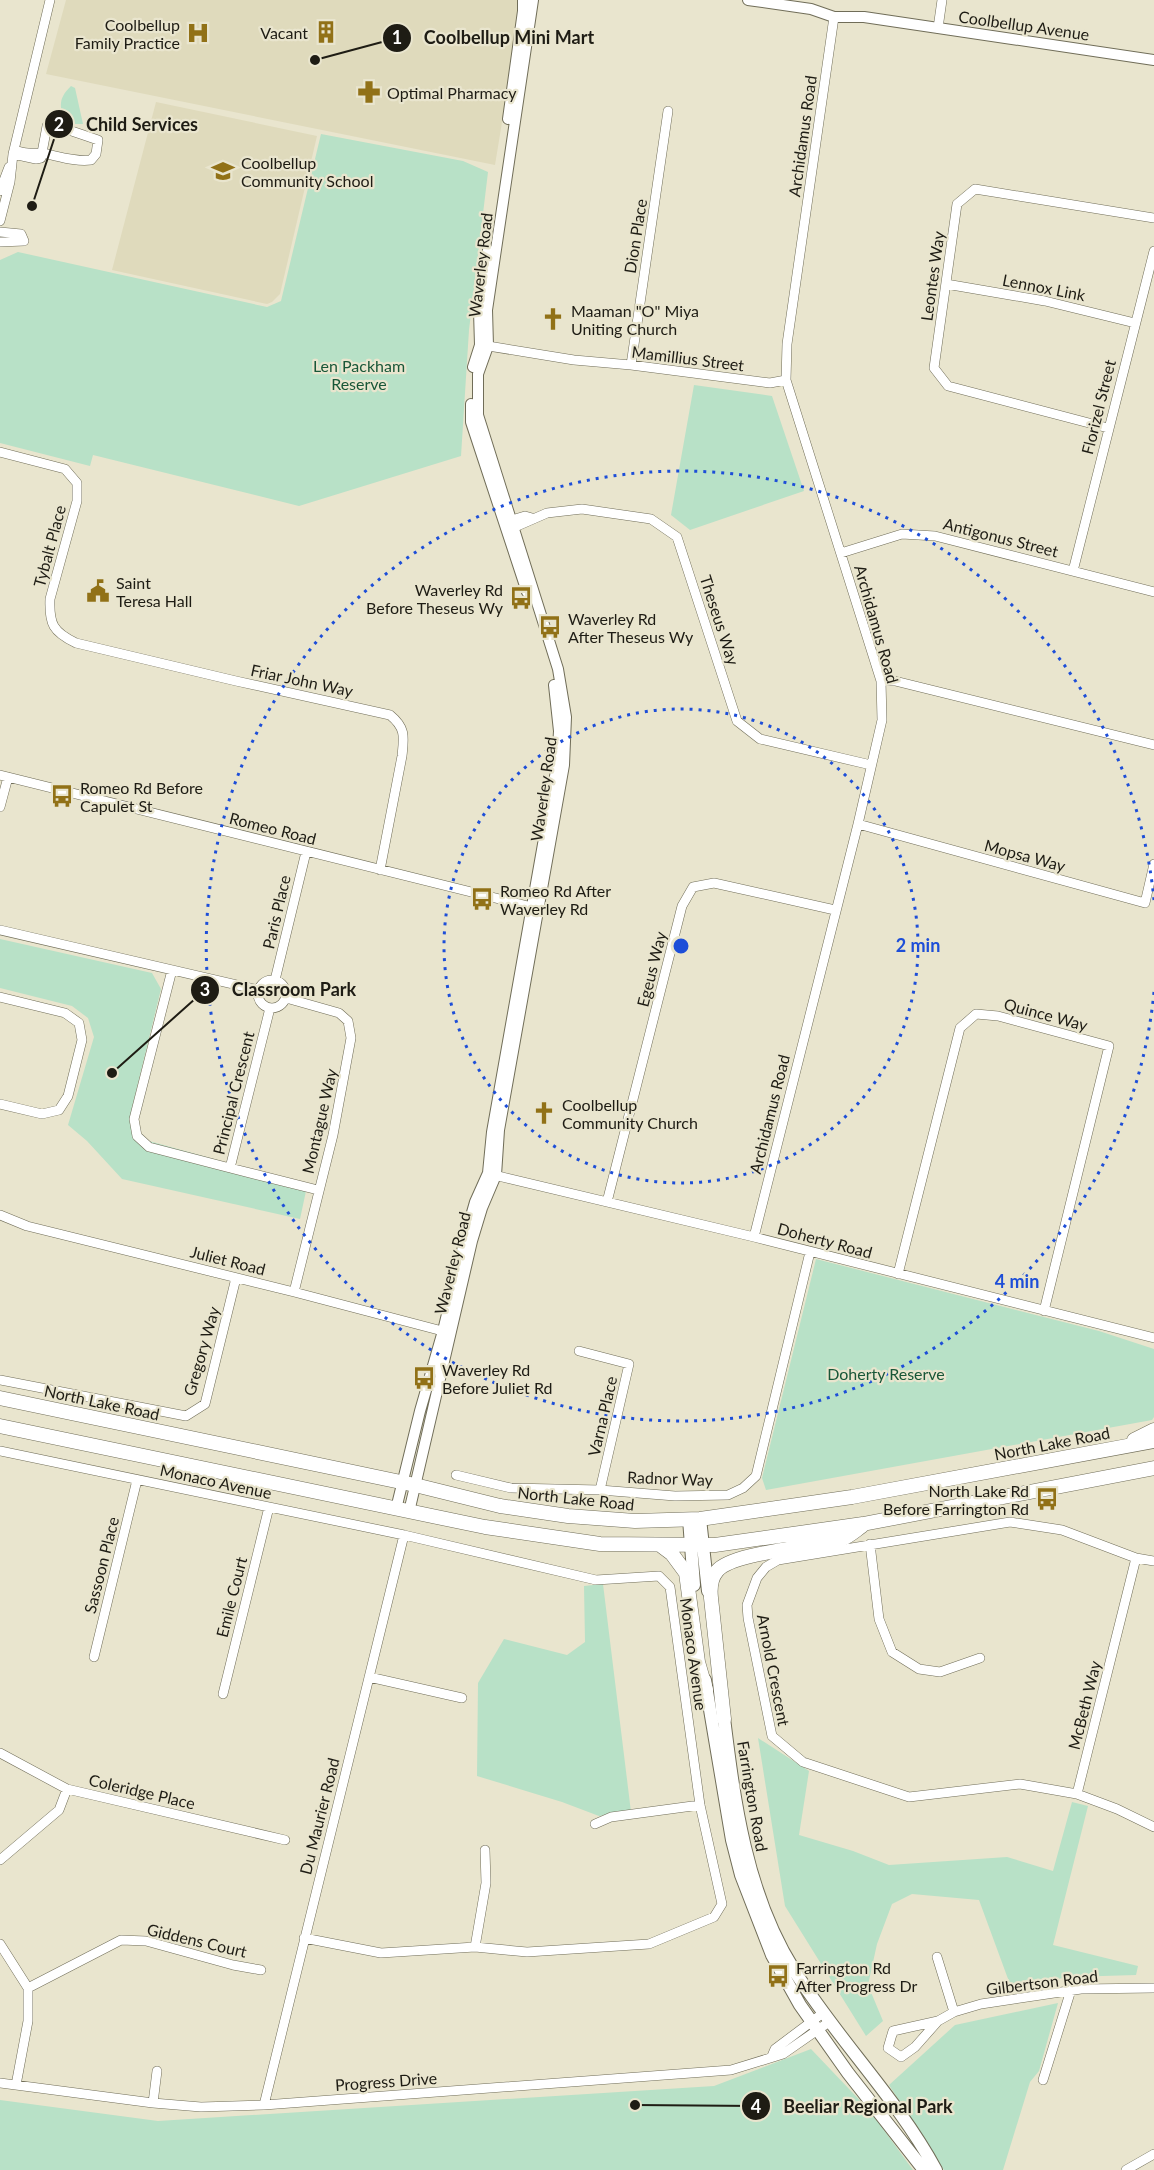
<svg xmlns="http://www.w3.org/2000/svg" width="1154" height="2170" font-family="Lato,sans-serif">
	<rect width="100%" height="100%" fill="#e9e5ce"/>
	<!-- built -->
	<path fill="#dfdabc" d="M66,0H522L495,165L46,74Z
		M156,102L317,136L280,294L272,302L267,304L112,270Z"/>
	<!-- green -->
	<path fill="#b8e1c7" d="M71,86L75,88L83,124H74L62,114C59,101 62,95 71,86Z
		M321,134L463,161L488,172L469,330L461,456L299,506L93,455L90,466L0,443V260L18,252L267,307L281,301Z
		M694,385L772,396L804,491L690,530L671,515Z
		M0,939L152,973L161,989L132,1108L131,1129L149,1141L221,1161L306,1191L300,1219L122,1179L87,1141L68,1125L94,1037L88,1018L72,1006L0,988Z
		M816,1259L1099,1331L1154,1349V1417L1152,1420L766,1490L762,1478Z
		M603,1584L631,1812L599,1816L562,1802L477,1776L478,1683L504,1639L567,1655L585,1642L584,1586Z
		M758,1738L809,1771L799,1835L853,1851L889,1865L1007,1857L1053,1871L1072,1802L1088,1806L1053,1945L1138,1966L1136,1975L1069,1977L1011,1987L979,1900L912,1894L892,1904L877,1944L868,1985L883,2021L866,2036L785,1906Z
		M1058,2003L1039,2071L1030,2082L1003,2170H944L889,2085L955,2025Z
		M811,2049L870,2111L913,2170H0V2100L158,2121L714,2086Z"/>
	<g fill="none" stroke-linecap="round" stroke-linejoin="round">
		<!-- minor casing -->
		<g stroke="#706d58" stroke-width="10">
			<path id="minor" d="M938,28L942,0
				M13,154L36,159L41,158L47,126H57L98,140L96,154L91,160C75,162 58,156 42,153C30,154 25,153 14,150
				M0,191L9,167
				M0,221L10,182L13,154L50,0
				M0,232L21,234L24,241L0,242
				M946,284L1045,301L1135,323
				M482,345L574,360L631,365L770,383L786,380
				M631,365L668,111
				M1108,428L948,386L934,368L957,204L975,189L1154,218
				M0,452L65,469L77,483V501L50,599C49,624 53,632 76,643L236,681L390,715C406,728 404,737 402,756L380,870
				M505,522L525,516L532,518
				M508,530L547,513L582,509L651,519L677,537L737,721L760,739L871,765
				M841,553L902,534L935,536L1154,592
				M1073,571L1154,251
				M881,681H895L1154,745
				M0,775L536,908
				M0,807L8,777
				M858,824L1145,903L1154,864
				M0,930L259,990
				M172,970L134,1119L137,1136L149,1147L230,1168
				M258 994a14 14 0 1 1 28 0a14 14 0 1 1-28 0Z
				M275,980L306,852
				M0,997L65,1013L79,1023L82,1040L68,1096L59,1110L42,1114L0,1104
				M286,998L339,1013L348,1021L351,1038L333,1135L294,1292
				M270,1008L230,1168L318,1190
				M490,1174L754,1237L1154,1338
				M607,1202L682,906L693,887L714,883L835,910
				M0,1215L27,1226L294,1292L450,1333
				M754,1237L858,824L882,720L881,681L786,380L787,344L834,17
				M898,1274L960,1028L976,1014L998,1016L1109,1046L1044,1311
				M579,1351L629,1364L600,1490
				M0,1380L186,1416L205,1404L236,1278
				M0,1451L404,1535L596,1580L659,1576L670,1587L700,1805L722,1904L714,1917L649,1944L527,1952L475,1947L381,1953L304,1938
				M456,1475L511,1488L600,1490L675,1496L728,1495L743,1488L756,1476L810,1252
				M870,1544L879,1619L892,1652L919,1669L940,1672L980,1658
				M1154,1561L1136,1558L1077,1794L1117,1809L1154,1827
				M94,1657L137,1480
				M369,1677L462,1698
				M223,1694L269,1507
				M0,1753L67,1789L285,1840
				M1077,1794L1020,1784L909,1797L803,1762L772,1736L748,1618L747,1605L757,1578L766,1567L778,1560L1010,1522L1062,1530L1136,1558
				M595,1824L611,1817L700,1805
				M0,1860L59,1810L67,1789
				M0,1944L28,1988V2021L16,2085
				M475,1947L486,1883L485,1850
				M937,1957L954,2012
				M28,1988L121,1940L146,1941L233,1965L261,1970
				M938,2021L915,2047L901,2057L888,2048L893,2031L938,2021L954,2012L981,2004L1081,1989L1154,1988
				M772,2056L775,2049L823,2013
				M1043,2080L1071,1990
				M0,2083L153,2103L201,2107L264,2105L731,2070L783,2054L829,2022
				M153,2103L157,2071
				M264,2105L404,1535
				M1126,2170L1154,2154"/>
		</g>
		<!-- tertiary casing -->
		<g stroke="#706d58" stroke-width="12">
			<path id="tertiary" d="M748,0L811,9L834,17H864L1154,60
				M508,119L523,11V0
				M473,367L480,345L479,311L488,250
				M471,404V422L527,592
				M396,1509L420,1411L443,1331L467,1230L475,1202L488,1173L492,1132L557,765L559,731L554,685
				M409,1512L472,1241L482,1208L496,1175L499,1130L564,765L566,717L558,669L478,415V374L488,346L487,310L533,0"/>
		</g>
		<!-- secondary casing -->
		<g stroke="#706d58" stroke-width="14">
			<path id="secondary" d="M689,1519L694,1585
				M700,1519L708,1591
				M705,1680L732,1840L741,1875L772,1955L800,2005L848,2073L924,2170
				M723,1710C734,1799 745,1892 794,1970C837,2039 897,2098 936,2170"/>
		</g>
		<!-- primary casing -->
		<g stroke="#706d58" stroke-width="15">
			<path id="primary" d="M0,1398L415,1485L500,1506L568,1516L635,1521L700,1519L852,1497L1154,1441
				M0,1426L485,1527L600,1544L715,1545L863,1524L1154,1468
				M1134,1440L1154,1430
				M660,1545L672,1554L686,1573L698,1662L706,1690
				M724,1719L711,1598C710,1589 711,1578 717,1571C732,1552 817,1547 842,1539C850,1536 856,1530 862,1526"/>
		</g>
		<!-- minor -->
		<use href="#minor" stroke="#fff" stroke-width="9"/>
		<!-- tertiary -->
		<use href="#tertiary" stroke="#fff" stroke-width="10"/>
		<!-- secondary -->
		<use href="#secondary" stroke="#fff" stroke-width="12"/>
		<!-- primary -->
		<use href="#primary" stroke="#fff" stroke-width="14"/>
	</g>
	<!-- distance rings -->
	<g fill="none" stroke="#1d4ed8" stroke-width="3" stroke-dasharray="3 6">
		<circle cx="681" cy="946" r="237"/>
		<path d="M1154 992A475 475 0 1 1 1154 900"/>
	</g>
	<!-- icons -->
	<defs>
		<g id="building-bare" transform="scale(1.8)"><path d="M-4-6H4V6H1V3H-1V6H-4ZM-2.5-4.3h1.7v1.8h-1.7ZM.8-4.3h1.7v1.8H.8ZM-2.5-1h1.7V.8h-1.7ZM.8-1h1.7V.8H.8Z" fill="#917117" stroke="#e9e5ce" stroke-width="2.5" paint-order="stroke"/></g>
		<g id="hospital-bare" transform="scale(1.8)"><path d="M-5-5h3v3.5h4V-5h3V5h-3V1.5h-4V5h-3Z" fill="#917117" stroke="#e9e5ce" stroke-width="2.5" paint-order="stroke"/></g>
		<g id="pharmacy-bare" transform="scale(1.8)"><path d="M-2-6h4v4h4v4h-4v4h-4v-4h-4v-4h4Z" fill="#917117" stroke="#e9e5ce" stroke-width="2.5" paint-order="stroke"/></g>
		<g id="school-bare" transform="scale(1.8)"><path d="M0-5L7-2L0 1L-7-2ZM-4 1L0 2.5L4 1V4Q0 6-4 4Z" fill="#917117" stroke="#e9e5ce" stroke-width="2.5" paint-order="stroke"/></g>
		<g id="church-bare" transform="scale(1.8)"><path d="M-1.2-6h2.4v3.5h3.3v2.4h-3.3V6h-2.4V-.1h-3.3v-2.4h3.3Z" fill="#917117" stroke="#e9e5ce" stroke-width="2.5" paint-order="stroke"/></g>
		<g id="civic-bare" transform="scale(1.8)"><path d="M-.6-6.5H3V-4.5H.6V-3L4-1V1h2V6H-6V1h2V-1L-.6-3ZM-1.2 2.5V6h2.4V2.5Z" fill="#917117" stroke="#e9e5ce" stroke-width="2.5" paint-order="stroke"/></g>
		<g id="bus-bare" transform="scale(1.8)"><path d="M-5-6H5V4H4V6H2V4H-2V6H-4V4H-5ZM-3.5-4V0h7V-4ZM-3.5 1.2v1.5H-2V1.2ZM2 1.2v1.5H3.5V1.2Z" fill="#917117" stroke="#e9e5ce" stroke-width="2.5" paint-order="stroke"/></g>
	</defs>
	<g fill-rule="evenodd">
		<use href="#building-bare" x="326" y="32"/>
		<use href="#hospital-bare" x="198" y="33"/>
		<use href="#pharmacy-bare" x="369" y="92"/>
		<use href="#school-bare" x="223" y="171"/>
		<use href="#church-bare" x="553" y="319"/>
		<use href="#civic-bare" x="98" y="591"/>
		<use href="#bus-bare" x="521" y="598"/>
		<use href="#bus-bare" x="550" y="627"/>
		<use href="#bus-bare" x="62" y="796"/>
		<use href="#bus-bare" x="482" y="899"/>
		<use href="#church-bare" x="544" y="1113"/>
		<use href="#bus-bare" x="424" y="1378"/>
		<use href="#bus-bare" x="1047" y="1499"/>
		<use href="#bus-bare" x="778" y="1976"/>
	</g>
	<g text-anchor="middle" dominant-baseline="central" stroke-width="4.5" stroke-linejoin="round" paint-order="stroke">
		<!-- poi labels -->
		<g font-size="16" fill="#1e1c14" stroke="#e9e5ce" text-anchor="start">
			<text x="180" y="24" text-anchor="end">Coolbellup<tspan x="180" dy="18">Family Practice</tspan></text>
			<text x="308" y="32" text-anchor="end">Vacant</text>
			<text x="387" y="92">Optimal Pharmacy</text>
			<text x="241" y="162">Coolbellup<tspan x="241" dy="18">Community School</tspan></text>
			<text x="571" y="310">Maaman "O" Miya<tspan x="571" dy="18">Uniting Church</tspan></text>
			<text x="116" y="582">Saint<tspan x="116" dy="18">Teresa Hall</tspan></text>
			<text x="503" y="589" text-anchor="end">Waverley Rd<tspan x="503" dy="18">Before Theseus Wy</tspan></text>
			<text x="568" y="618">Waverley Rd<tspan x="568" dy="18">After Theseus Wy</tspan></text>
			<text x="80" y="787">Romeo Rd Before<tspan x="80" dy="18">Capulet St</tspan></text>
			<text x="500" y="890">Romeo Rd After<tspan x="500" dy="18">Waverley Rd</tspan></text>
			<text x="562" y="1104">Coolbellup<tspan x="562" dy="18">Community Church</tspan></text>
			<text x="442" y="1369">Waverley Rd<tspan x="442" dy="18">Before Juliet Rd</tspan></text>
			<text x="1029" y="1490" text-anchor="end">North Lake Rd<tspan x="1029" dy="18">Before Farrington Rd</tspan></text>
			<text x="796" y="1967">Farrington Rd<tspan x="796" dy="18">After Progress Dr</tspan></text>
		</g>
		<!-- street labels -->
		<g font-size="16" fill="#1e1c14" stroke="#e9e5ce">
			<text transform="translate(1024 25) rotate(8)">Coolbellup Avenue</text>
			<text transform="translate(802 136) rotate(-82)">Archidamus Road</text>
			<text transform="translate(635 236) rotate(-81)">Dion Place</text>
			<text transform="translate(480 265) rotate(-83)">Waverley Road</text>
			<text transform="translate(932 276) rotate(-82)">Leontes Way</text>
			<text transform="translate(1044 287) rotate(11)">Lennox Link</text>
			<text transform="translate(688 358) rotate(7)">Mamillius Street</text>
			<text transform="translate(1098 407) rotate(-76)">Florizel Street</text>
			<text transform="translate(1001 537) rotate(14)">Antigonus Street</text>
			<text transform="translate(49 546) rotate(-75)">Tybalt Place</text>
			<text transform="translate(720 620) rotate(72)">Theseus Way</text>
			<text transform="translate(877 624) rotate(74)">Archidamus Road</text>
			<text transform="translate(302 680) rotate(12)">Friar John Way</text>
			<text transform="translate(543 789) rotate(-82)">Waverley Road</text>
			<text transform="translate(273 828) rotate(14)">Romeo Road</text>
			<text transform="translate(1025 855) rotate(15)">Mopsa Way</text>
			<text transform="translate(276 912) rotate(-77)">Paris Place</text>
			<text transform="translate(651 969) rotate(-76)">Egeus Way</text>
			<text transform="translate(1046 1014) rotate(15)">Quince Way</text>
			<text transform="translate(233 1093) rotate(-76)">Principal Crescent</text>
			<text transform="translate(769 1114) rotate(-76)">Archidamus Road</text>
			<text transform="translate(319 1121) rotate(-77)">Montague Way</text>
			<text transform="translate(825 1240) rotate(15)">Doherty Road</text>
			<text transform="translate(228 1260) rotate(14)">Juliet Road</text>
			<text transform="translate(452 1263) rotate(-76)">Waverley Road</text>
			<text transform="translate(201 1351) rotate(-74)">Gregory Way</text>
			<text transform="translate(102 1402) rotate(12)">North Lake Road</text>
			<text transform="translate(602 1416) rotate(-77)">Varna Place</text>
			<text transform="translate(1052 1443) rotate(-11)">North Lake Road</text>
			<text transform="translate(670 1478) rotate(2)">Radnor Way</text>
			<text transform="translate(216 1481) rotate(12)">Monaco Avenue</text>
			<text transform="translate(576 1498) rotate(6)">North Lake Road</text>
			<text transform="translate(101 1565) rotate(-76)">Sassoon Place</text>
			<text transform="translate(231 1597) rotate(-76)">Emile Court</text>
			<text transform="translate(694 1654) rotate(82)">Monaco Avenue</text>
			<text transform="translate(774 1670) rotate(79)">Arnold Crescent</text>
			<text transform="translate(1084 1705) rotate(-76)">McBeth Way</text>
			<text transform="translate(142 1791) rotate(13)">Coleridge Place</text>
			<text transform="translate(753 1796) rotate(80)">Farrington Road</text>
			<text transform="translate(319 1816) rotate(-76)">Du Maurier Road</text>
			<text transform="translate(197 1940) rotate(13)">Giddens Court</text>
			<text transform="translate(1042 1982) rotate(-7)">Gilbertson Road</text>
			<text transform="translate(386 2081) rotate(-4)">Progress Drive</text>
		</g>
		<!-- park labels -->
		<g font-size="16" fill="#185738" stroke="#e9e5ce">
			<text x="359" y="365">Len Packham<tspan x="359" dy="18">Reserve</tspan></text>
			<text x="886" y="1373">Doherty Reserve</text>
		</g>
	</g>
	<circle cx="681" cy="946" r="9" fill="#1d4ed8" stroke="#e9e5ce" stroke-width="3"/>
	<g font-size="18" text-anchor="middle" font-weight="bold" fill="#1d4ed8" stroke="#e9e5ce" stroke-width="4.5" stroke-linejoin="round" paint-order="stroke">
		<text x="918" y="952">2 min</text>
		<text x="1017" y="1288">4 min</text>
	</g>
	<!-- callouts -->
	<path fill="none" stroke="#1e1c14" stroke-width="2" d="M315 60L397 38M32 206L59 124M112 1073L205 990M635 2105L756 2106"/>
	<g fill="#1e1c14" stroke="#e9e5ce" stroke-width="2">
		<circle cx="315" cy="60" r="6"/>
		<circle cx="32" cy="206" r="6"/>
		<circle cx="112" cy="1073" r="6"/>
		<circle cx="635" cy="2105" r="6"/>
		<circle cx="397" cy="38" r="15"/>
		<circle cx="59" cy="124" r="15"/>
		<circle cx="205" cy="990" r="15"/>
		<circle cx="756" cy="2106" r="15"/>
	</g>
	<g font-size="18" text-anchor="middle" font-weight="bold" fill="#fff">
		<text x="397" y="44">1</text>
		<text x="59" y="131">2</text>
		<text x="205" y="996">3</text>
		<text x="756" y="2113">4</text>
	</g>
	<g font-size="18" text-anchor="middle" font-weight="bold" fill="#1e1c14" stroke="#e9e5ce" stroke-width="4.5" stroke-linejoin="round" paint-order="stroke">
		<text x="509" y="44">Coolbellup Mini Mart</text>
		<text x="142" y="131">Child Services</text>
		<text x="294" y="996">Classroom Park</text>
		<text x="868" y="2113">Beeliar Regional Park</text>
	</g>
</svg>
